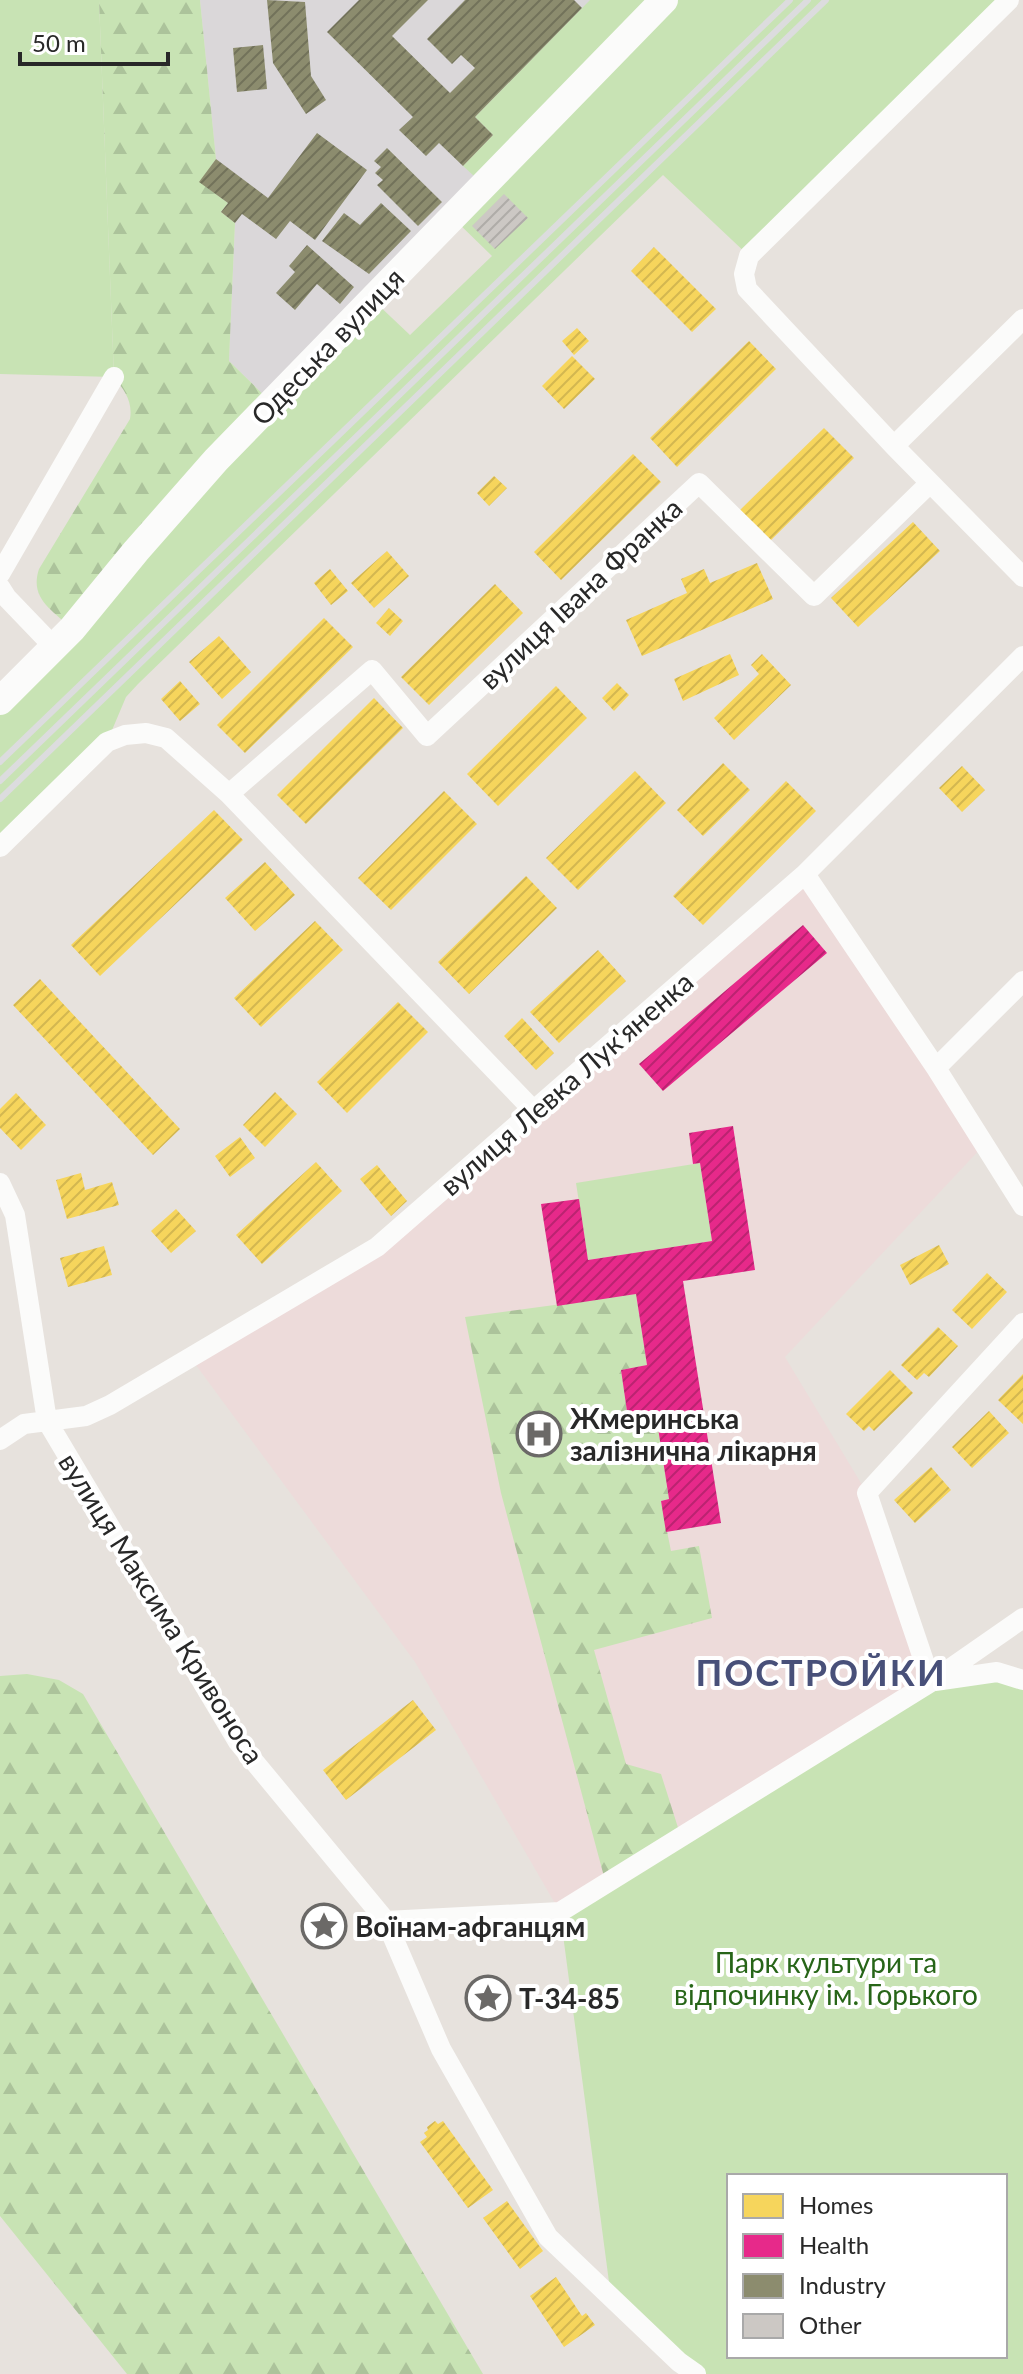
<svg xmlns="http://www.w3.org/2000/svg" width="1023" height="2374" font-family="Lato,sans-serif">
	<defs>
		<pattern id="forest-firs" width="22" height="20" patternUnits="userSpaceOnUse" patternTransform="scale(2)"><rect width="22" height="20" fill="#c8e3b4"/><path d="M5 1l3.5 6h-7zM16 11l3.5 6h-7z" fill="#acc39b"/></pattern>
		<pattern id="homes-hatch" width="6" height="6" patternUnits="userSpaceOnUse" patternTransform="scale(2)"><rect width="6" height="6" fill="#f6d55c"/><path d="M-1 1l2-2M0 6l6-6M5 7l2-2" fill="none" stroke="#d3b750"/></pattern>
		<pattern id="health-hatch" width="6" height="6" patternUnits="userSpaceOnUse" patternTransform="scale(2)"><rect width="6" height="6" fill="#e7298a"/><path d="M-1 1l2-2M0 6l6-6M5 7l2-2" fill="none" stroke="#bb2371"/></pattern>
		<pattern id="industry-hatch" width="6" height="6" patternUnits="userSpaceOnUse" patternTransform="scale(2)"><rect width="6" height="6" fill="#8c8c6e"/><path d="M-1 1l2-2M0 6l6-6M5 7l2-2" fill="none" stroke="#72725a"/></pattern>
		<pattern id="building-hatch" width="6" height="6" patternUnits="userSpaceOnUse" patternTransform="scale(2)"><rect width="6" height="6" fill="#ccc8c4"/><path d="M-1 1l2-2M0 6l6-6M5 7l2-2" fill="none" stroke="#afaca8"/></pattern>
	</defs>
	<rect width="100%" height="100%" fill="#e7e2dd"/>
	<!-- industrial -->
	<path fill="#dad7d9" d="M200,0H664L272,403L229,361L235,223L221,212L227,203L199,182L216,159Z"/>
	<!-- medical -->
	<path fill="#eddbda" d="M805,874L984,1145L785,1357L867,1493L931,1682L560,1912L415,1662L190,1357L377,1247Z"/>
	<!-- green -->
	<path fill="#c8e3b4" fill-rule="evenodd" d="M0,0H99L114,377L0,374Z
		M590,0H1009L749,256L663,175L138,684L126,697L107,742L0,847V701L373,300L410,335L492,256L453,218L484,185L463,166L493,135L475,117Z
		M700,1163L712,1241L588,1260L576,1183Z
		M1023,1680V2374H696L611,2297L560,1912L931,1682ZM729,2176H1005V2356H729Z"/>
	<!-- forest -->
	<path fill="url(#forest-firs)" d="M99,0H200L216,159L200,182L228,203L221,212L235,223L229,361L272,403L72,629C53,610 29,599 39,569L130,419C133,401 124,390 114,377Z
		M636,1294L647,1365L621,1370L630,1432L658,1428L669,1499L661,1501L671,1551L699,1546L712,1618L594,1650L626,1764L661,1774L681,1837L606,1884L501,1493L465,1317Z
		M27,1674L59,1680L83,1694L483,2374H127L0,2216V1676Z"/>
	<!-- homes -->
	<path fill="url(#homes-hatch)" d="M654,247L716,309L692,332L631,271Z
		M577,328L589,341L574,355L562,341Z
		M749,341L776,369L677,467L650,438Z
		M572,356L595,379L564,409L542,386Z
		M824,428L854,458L769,542L739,511Z
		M633,454L661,482L561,580L534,552Z
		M494,476L507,488L489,506L477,493Z
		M913,522L940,551L858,627L831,598Z
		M387,551L409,576L374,608L351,583Z
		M757,563L773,599L642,656L626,620L687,593L681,579L704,569L710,583Z
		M330,569L348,591L331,605L314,583Z
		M495,584L523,613L429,705L401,677Z
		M389,608L403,621L390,636L376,623Z
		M324,618L353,647L245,753L217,725Z
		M219,636L251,672L222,699L189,662Z
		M730,654L739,675L683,701L674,679Z
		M762,654L791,685L734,740L714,718L759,674L751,665Z
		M180,681L200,704L180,721L161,699Z
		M617,683L629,695L614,711L602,698Z
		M556,686L587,718L498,806L467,774Z
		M374,698L403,728L306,824L277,795Z
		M723,763L750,790L703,836L677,810Z
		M962,766L985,790L962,812L939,788Z
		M635,771L666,803L578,890L546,858Z
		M786,781L816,811L703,925L673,896Z
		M444,791L477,824L391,910L358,878Z
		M214,810L243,840L100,976L71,945Z
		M265,862L295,895L255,931L225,898Z
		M526,876L557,908L469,994L438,962Z
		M315,921L343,950L261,1027L234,998Z
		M598,950L626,981L559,1043L530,1012Z
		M40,979L180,1129L153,1155L13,1005Z
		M398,1002L428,1032L347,1113L317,1082Z
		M522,1018L554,1053L536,1070L504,1036Z
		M275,1092L297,1114L265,1147L243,1125Z
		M16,1093L46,1125L21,1150L0,1128V1109Z
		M240,1137L255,1158L230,1177L215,1156Z
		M316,1162L342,1191L262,1264L236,1235Z
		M377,1165L407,1201L391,1216L360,1179Z
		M81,1173L85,1190L112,1182L119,1205L67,1219L56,1180Z
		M176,1209L196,1231L171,1253L151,1231Z
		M939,1245L949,1264L910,1285L900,1265Z
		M104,1246L112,1275L68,1287L60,1258Z
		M987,1273L1007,1292L972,1329L952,1310Z
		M938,1327L958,1346L929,1377L924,1373L917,1380L901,1365Z
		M890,1370L913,1393L874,1431L869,1426L864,1431L846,1414Z
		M1023,1374V1424L998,1400Z
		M989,1411L1009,1433L972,1468L952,1447Z
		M931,1467L951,1490L915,1523L894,1500Z
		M413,1700L436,1730L346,1800L323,1770Z
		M435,2121L438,2124L443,2121L493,2190L468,2208L420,2142L427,2137L424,2133L428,2130L427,2127Z
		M507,2201L543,2251L520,2269L483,2218Z
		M556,2277L582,2316L586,2313L595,2325L564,2347L530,2296Z"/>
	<!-- health -->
	<path fill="url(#health-hatch)" d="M803,925L827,953L663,1091L639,1064Z
		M733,1126L755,1270L683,1281L721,1523L666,1532L661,1501L669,1499L658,1428L630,1432L621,1370L647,1365L636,1294L557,1306L541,1204L579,1199L588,1260L712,1241L700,1163L693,1164L689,1133Z"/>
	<!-- industry -->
	<path fill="url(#industry-hatch)" d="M267,0L305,2L311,76L326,100L306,114L273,63Z
		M359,0H428L392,36L450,93L475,68L461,55L452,64L427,39L465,0H574L582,8L475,117L493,135L463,166L439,143L426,156L399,130L413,117L327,32Z
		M263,45L267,89L237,92L233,48Z
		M317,133L367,170L315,240L290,221L276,239L242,214L235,223L221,212L228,203L199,182L216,159L268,198Z
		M387,148L442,202L418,226L377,185L383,180L375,173L381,167L374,161Z
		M381,203L411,231L369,274L322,241L344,213L360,225Z
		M307,245L354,287L340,304L317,284L295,310L276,293L295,272L289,266Z"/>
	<!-- building -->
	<path fill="url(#building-hatch)" d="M504,194L528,218L495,249L472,226Z"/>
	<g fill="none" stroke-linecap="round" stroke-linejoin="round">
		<!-- street -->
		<path stroke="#fbfbfa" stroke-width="20" d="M1009,0L749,256L744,274L747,289L894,446L1023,577
			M894,446L1023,319
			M0,574L114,377
			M0,587L7,598L55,648
			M229,794L372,670L427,736L699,483L814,596L930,483
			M0,847L107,742L125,735L146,733L166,738L229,794L534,1111
			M805,874L936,1068L1023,1206
			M936,1068L1023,981
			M0,1183L15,1215L47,1421L238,1742L386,1921L441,2049L548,2237L679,2362L696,2374
			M0,1440L24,1424L86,1416L110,1405L377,1247L805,874L1023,656
			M935,1681L997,1672L1023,1680
			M931,1682L867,1493L1023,1323
			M386,1921L560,1912L931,1682L1023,1618"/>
		<!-- secondary -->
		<path stroke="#fbfbfa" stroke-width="28" d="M0,701L72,629L136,551L216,460L664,0"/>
		<!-- rail -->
		<path stroke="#dcdcde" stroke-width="6" d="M0,762L790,0
			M0,781L808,0
			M0,799L826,0"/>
	</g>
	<!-- icons -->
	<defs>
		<g id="hospital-ring" transform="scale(2.3)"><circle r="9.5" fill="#fff" stroke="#6b6967" stroke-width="1.5"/><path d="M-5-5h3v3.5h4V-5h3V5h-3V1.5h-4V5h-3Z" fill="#6b6967"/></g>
		<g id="sight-ring" transform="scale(2.3)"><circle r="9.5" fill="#fff" stroke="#6b6967" stroke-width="1.5"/><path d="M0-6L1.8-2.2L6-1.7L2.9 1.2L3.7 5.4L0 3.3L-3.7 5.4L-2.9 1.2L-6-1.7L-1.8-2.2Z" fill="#6b6967"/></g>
	</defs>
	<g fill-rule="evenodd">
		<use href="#hospital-ring" x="539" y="1434"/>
		<use href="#sight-ring" x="324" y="1926"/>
		<use href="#sight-ring" x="488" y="1998"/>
	</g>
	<g text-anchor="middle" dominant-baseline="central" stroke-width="8" stroke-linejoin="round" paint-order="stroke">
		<!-- street labels -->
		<g font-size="28" fill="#282828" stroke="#fff">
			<text transform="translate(327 346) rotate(-46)">Одеська вулиця</text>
			<text transform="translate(580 593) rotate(-43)">вулиця Івана Франка</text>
			<text transform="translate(566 1083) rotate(-41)">вулиця Левка Лук'яненка</text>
			<text transform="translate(162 1608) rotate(58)">вулиця Максима Кривоноса</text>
		</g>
		<!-- poi labels -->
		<g font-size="28" font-weight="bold" fill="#282828" stroke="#fff" text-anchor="start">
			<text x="570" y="1418">Жмеринська<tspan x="570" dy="32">залізнична лікарня</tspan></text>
			<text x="355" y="1926">Воїнам-афганцям</text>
			<text x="519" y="1998">Т-34-85</text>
		</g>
		<!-- park labels -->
		<g font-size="28" fill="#276518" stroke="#fff">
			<text x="826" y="1962">Парк культури та<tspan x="826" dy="32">відпочинку ім. Горького</tspan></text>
		</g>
		<!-- district labels -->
		<g font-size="36" font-weight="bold" letter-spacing="2" fill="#485079" stroke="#fff">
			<text x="821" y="1672">ПОСТРОЙКИ</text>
		</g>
	</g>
	<!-- legend -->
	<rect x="727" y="2174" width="280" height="184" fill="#ffffff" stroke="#a9a9a9" stroke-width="2"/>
	<rect x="743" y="2194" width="40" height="24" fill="#f6d55c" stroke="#a9a9a9" stroke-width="2"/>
	<text x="799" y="2214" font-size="24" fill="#282828">Homes</text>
	<rect x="743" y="2234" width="40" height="24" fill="#e7298a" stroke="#a9a9a9" stroke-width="2"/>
	<text x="799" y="2254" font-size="24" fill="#282828">Health</text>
	<rect x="743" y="2274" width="40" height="24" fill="#8c8c6e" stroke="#a9a9a9" stroke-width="2"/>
	<text x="799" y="2294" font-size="24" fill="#282828">Industry</text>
	<rect x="743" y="2314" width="40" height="24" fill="#ccc8c4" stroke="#a9a9a9" stroke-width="2"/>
	<text x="799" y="2334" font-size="24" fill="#282828">Other</text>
	<!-- scale -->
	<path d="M20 52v12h148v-12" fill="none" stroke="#282828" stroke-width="4"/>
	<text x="32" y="52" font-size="24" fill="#282828" stroke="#ffffff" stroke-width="6" paint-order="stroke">50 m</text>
</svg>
